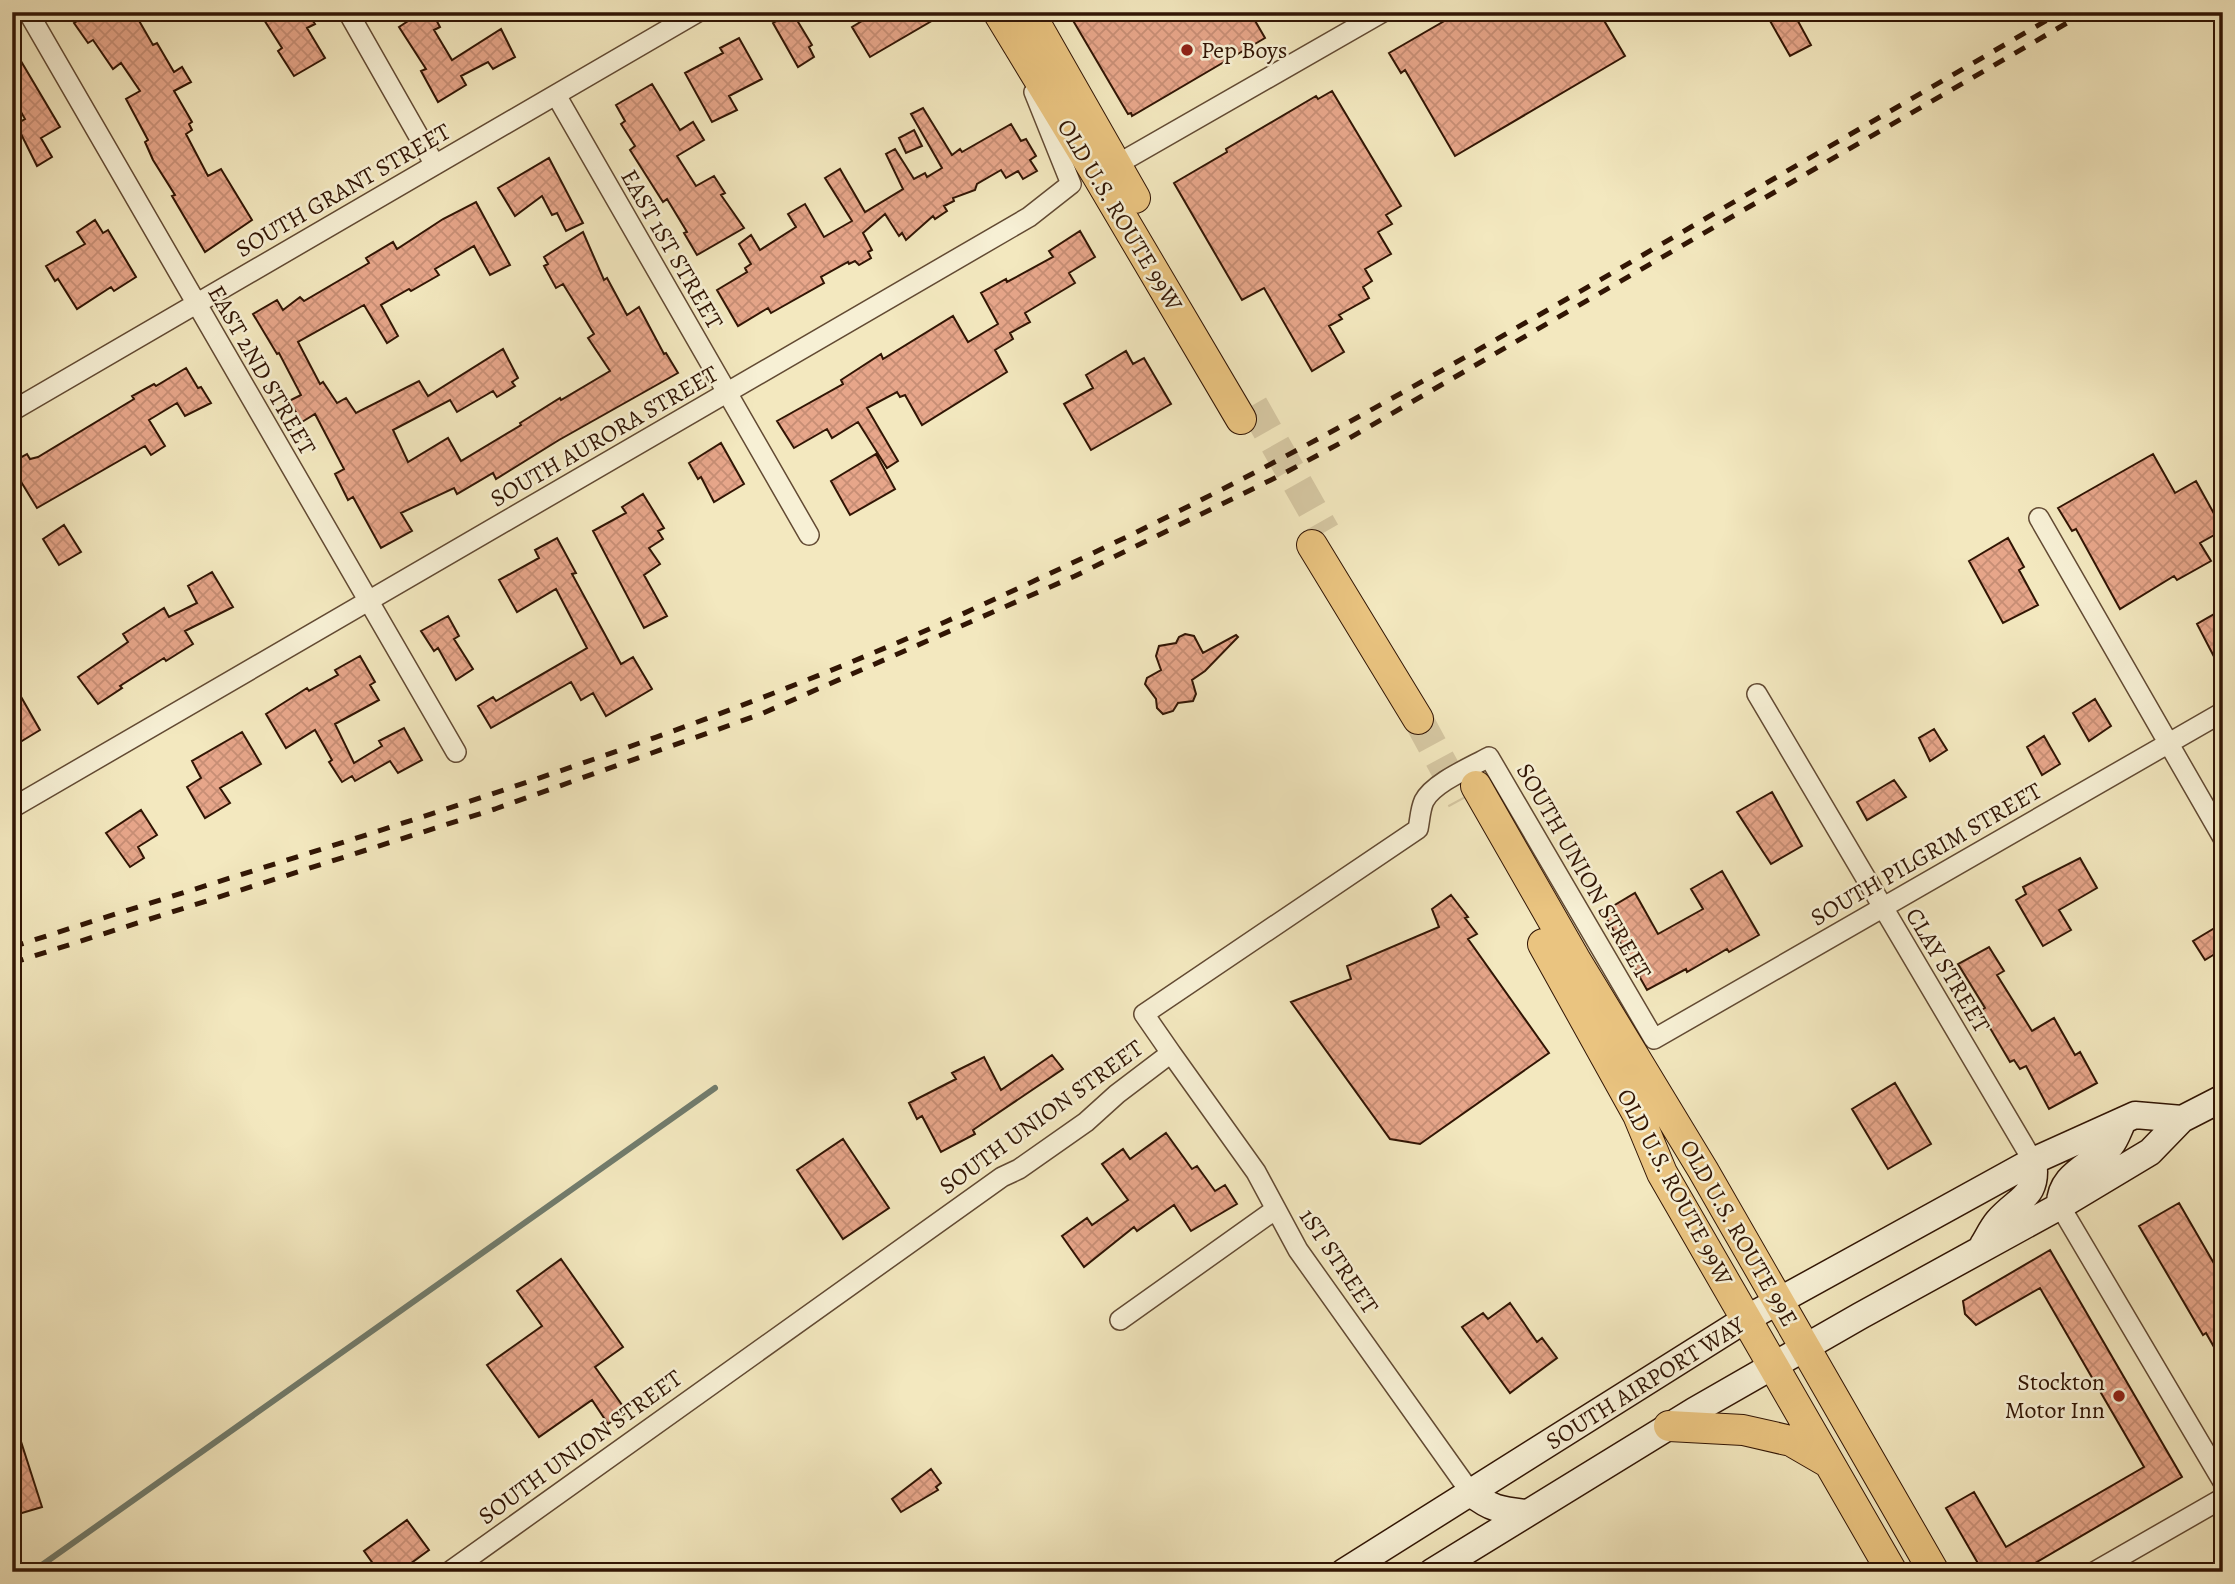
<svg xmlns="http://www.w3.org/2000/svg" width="2235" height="1584" font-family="Alegreya,serif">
	<defs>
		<pattern id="building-cross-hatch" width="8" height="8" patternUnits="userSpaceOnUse" patternTransform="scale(1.75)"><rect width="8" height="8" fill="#e7a68a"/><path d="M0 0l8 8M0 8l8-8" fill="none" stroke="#c78e75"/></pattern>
	</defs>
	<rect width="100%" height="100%" fill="#f3e8bf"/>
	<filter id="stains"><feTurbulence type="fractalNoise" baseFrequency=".00286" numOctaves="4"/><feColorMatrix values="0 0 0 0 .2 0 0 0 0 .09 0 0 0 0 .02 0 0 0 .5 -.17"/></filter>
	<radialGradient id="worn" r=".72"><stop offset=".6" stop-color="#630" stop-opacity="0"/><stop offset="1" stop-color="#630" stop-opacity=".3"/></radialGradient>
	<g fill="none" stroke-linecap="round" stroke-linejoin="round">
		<!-- stream -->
		<path stroke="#717c6d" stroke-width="6" d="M32,1572L715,1088"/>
	</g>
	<!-- building -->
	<path fill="url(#building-cross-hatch)" stroke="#311504" stroke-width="2" d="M91,12H134L153,45L157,43L174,72L182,67L191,82L174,91L192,122L189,124L192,130L186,134L208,176L221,169L252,220L205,252L172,196L175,195L153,160L145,142L148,140L126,99L140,91L121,63L113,69L93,40L88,43L74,23Z
		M259,12H307L315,24L307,28L325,58L294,76L278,51L282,48Z
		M422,12H432L440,27L434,30L452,60L501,29L515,57L493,69L488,62L461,76L466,85L438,102L421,71L426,69L399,27Z
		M792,12L812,45L809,47L814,57L798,67L773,23Z
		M877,12H947L870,57L852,27Z
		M1068,12H1250L1265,38L1132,116L1131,113L1128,114Z
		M1460,12H1599L1625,56L1455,156L1405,70L1401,73L1389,53Z
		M1765,12H1793L1811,45L1790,56Z
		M739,38L762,79L729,96L737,110L712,122L685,73L723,53L720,48Z
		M12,46L60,127L41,138L52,157L37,166L16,124L25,119L12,96Z
		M652,84L680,130L693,122L704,140L677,156L696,186L714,176L725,193L721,195L744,228L697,255L684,233L687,232L667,199L663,202L630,150L635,146L621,124L625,121L616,105Z
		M1332,91L1401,206L1386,215L1392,224L1378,232L1391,254L1365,269L1372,281L1363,287L1369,298L1339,315L1342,319L1329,326L1344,352L1312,371L1264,288L1242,300L1174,183L1227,152L1226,149L1316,96L1318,99Z
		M923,108L952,155L960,149L962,152L1011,124L1021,141L1026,139L1036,156L1030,160L1037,171L1023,179L1018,171L1006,178L1001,170L977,184L975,190L953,198L954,201L944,206L947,211L935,219L933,216L906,240L902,233L899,236L885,214L863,233L872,250L868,252L871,258L859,265L855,261L849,264L848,262L821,277L824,283L771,313L768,308L738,326L717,290L747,272L745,268L751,264L739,244L751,235L760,250L796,227L788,214L805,204L824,237L852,221L825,178L840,169L865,212L903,189L886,154L895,149L914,179L925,173L927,177L942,168L911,114Z
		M914,130L922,146L906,153L899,138Z
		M549,158L583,223L566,231L557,213L552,215L542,196L515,216L498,188Z
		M476,202L510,265L490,275L474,246L435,269L439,275L411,291L409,289L381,305L398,336L387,343L364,305L298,342L320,384L323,382L337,403L346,398L356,413L419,381L428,396L503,349L518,378L512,382L515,386L497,397L493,391L457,412L450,400L393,430L408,462L448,438L461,461L521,425L520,423L560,398L561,400L610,371L588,338L594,334L563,284L556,288L544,266L548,264L544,257L583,232L604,280L607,278L627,315L639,307L664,354L666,353L678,373L559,440L496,479L493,473L457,494L454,488L401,513L412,531L381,548L353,497L348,500L335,474L344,469L315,414L302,422L289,401L301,395L279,353L277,354L253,314L277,300L283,310L300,297L304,301L369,263L366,258L393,242L397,249L443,219Z
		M95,220L103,233L108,230L136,277L114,291L111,287L77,309L58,279L55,281L46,266L85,244L77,232Z
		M1080,231L1095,257L1069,273L1075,283L1025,313L1030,322L1010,333L1013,339L995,350L1007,372L922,425L905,395L900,397L897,392L867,408L898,461L887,468L858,422L832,438L827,429L794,448L777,421L843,384L841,380L881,354L883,359L953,316L968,342L998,324L981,293L1006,279L1007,282L1053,257L1049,251Z
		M1126,351L1133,364L1144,358L1171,404L1091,450L1064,404L1093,388L1086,375Z
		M186,368L198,388L201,387L211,403L185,416L177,403L149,420L165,446L151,455L145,446L37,508L12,467V462L27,454L30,459L38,457L134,399L132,396L154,384L156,386Z
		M721,443L744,484L714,502L701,477L698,479L689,463Z
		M876,454L895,489L850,515L831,481Z
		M2153,454L2175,493L2196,481L2223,530L2200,543L2211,561L2177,580L2174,576L2120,609L2076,529L2072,531L2058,508Z
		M643,494L664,528L658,531L663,539L649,548L660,564L644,575L667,616L644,628L593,531L626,513L622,507Z
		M64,525L81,552L59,565L43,539Z
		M557,538L576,573L572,574L621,664L633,657L652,689L606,716L593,693L581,700L571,682L491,728L478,706L493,697L496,701L587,648L556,589L517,612L499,580L539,558L535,550Z
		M2008,538L2024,567L2019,570L2038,605L2003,623L1969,561Z
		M212,572L233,607L185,631L193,644L166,661L164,658L120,686L122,688L98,704L78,677L128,642L123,634L164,608L169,617L197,603L188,586Z
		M2223,609V674L2197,624Z
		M448,616L459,636L454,639L473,669L456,680L438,648L434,651L421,631Z
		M1185,634L1194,636L1203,653L1236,635L1238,637L1205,671L1192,680L1196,694L1193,701L1178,703L1173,711L1163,714L1157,708L1156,699L1145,684L1147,678L1161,670L1156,656L1159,646L1176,643L1179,637Z
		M360,656L375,682L370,685L379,700L335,724L354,763L382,746L379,741L404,728L422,760L398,773L390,761L355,781L352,776L342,782L329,762L332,760L315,730L286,748L266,714L307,688L309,691L338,675L335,670Z
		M12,681L40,730L12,747Z
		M2095,699L2111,726L2089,741L2073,713Z
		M1934,729L1947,750L1930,761L1919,738Z
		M242,732L261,764L220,788L230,803L205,818L187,787L201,778L192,761Z
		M2044,736L2060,764L2042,775L2027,747Z
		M1894,780L1906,797L1867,820L1857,802Z
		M1772,792L1802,846L1771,864L1737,812Z
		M141,810L157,835L138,847L144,858L130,867L106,833Z
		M2080,858L2097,888L2059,910L2071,930L2043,946L2016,900L2026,894L2023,887Z
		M1722,871L1759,935L1729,952L1727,949L1687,972L1686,969L1647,990L1603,912L1635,893L1658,934L1703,909L1691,889Z
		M1451,895L1468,917L1465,918L1477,934L1468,939L1549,1053L1420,1144L1390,1139L1291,1002L1351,979L1347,966L1439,927L1432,909Z
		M2223,923V949L2205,960L2193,941Z
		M1989,947L2004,971L1997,975L2032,1031L2054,1018L2075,1055L2080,1052L2097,1083L2049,1109L2026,1066L2020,1069L2014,1060L2010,1062L1980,1011L1985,1008L1958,964Z
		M1052,1055L1063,1069L973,1130L975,1134L941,1152L922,1116L917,1119L909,1103L956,1079L952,1073L984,1057L1001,1090Z
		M1895,1083L1931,1144L1888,1169L1852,1109Z
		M1166,1133L1192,1169L1197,1166L1215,1191L1225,1185L1237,1204L1191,1231L1174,1205L1137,1231L1134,1227L1084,1267L1062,1236L1087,1218L1092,1225L1128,1200L1102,1164L1123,1149L1130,1159Z
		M843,1139L889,1208L843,1239L797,1170Z
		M2179,1203L2223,1279V1363L2206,1333L2203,1335L2139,1226Z
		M2050,1250L2182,1477L2020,1572H1983L1946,1508L1974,1492L2006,1547L2144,1467L2040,1288L1976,1325L1965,1314L1963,1301Z
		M561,1259L623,1347L595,1367L627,1412L608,1424L592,1400L539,1437L487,1365L542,1326L517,1291Z
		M1510,1303L1537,1342L1542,1338L1557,1358L1510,1393L1462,1327L1483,1313L1488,1319Z
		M12,1426H16L42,1507L12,1516Z
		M931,1469L941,1483L936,1487L938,1490L901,1512L892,1499Z
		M407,1520L429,1550L399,1572H379L364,1551Z"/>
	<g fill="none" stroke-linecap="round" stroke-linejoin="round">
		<!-- primary-tunnel -->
		<path stroke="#d6c8a3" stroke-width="30" stroke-dasharray="30 15" stroke-linecap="butt" d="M1253,405L1325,532
			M1418,719L1462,800"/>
		<!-- minor casing -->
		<g stroke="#624a33" stroke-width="22">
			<path id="minor" d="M28,12L456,752
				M348,12L435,165
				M556,95L809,535
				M1116,165L1383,12
				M12,411L698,12
				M2039,518L2223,838
				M1757,694L2033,1161
				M12,808L1029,217L1071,184L1034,92
				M1171,1053L1256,1172L1298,1250L1471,1493
				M2060,1206L2223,1482
				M1120,1320L1276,1209
				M449,1572L1002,1177L1019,1169L1086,1122L1117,1094L1171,1053L1144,1014L1418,829C1420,820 1420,810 1424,801C1433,783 1471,767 1489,757L1654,1039L2223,712
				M2094,1572L2223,1498"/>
		</g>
		<!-- secondary casing -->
		<g stroke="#311504" stroke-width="29">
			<path id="secondary" d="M2060,1206C2059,1174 2092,1166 2111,1145C2116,1139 2119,1129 2123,1121
				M1983,1245C1988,1237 1992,1228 1998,1221C2018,1198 2039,1197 2033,1161
				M1471,1493C1491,1509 1501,1510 1526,1513
				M1344,1572L1746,1319L2033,1161L2135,1115L2182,1119
				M1432,1572L1694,1411L1860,1316L2060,1206L2150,1152L2182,1119L2223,1098"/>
		</g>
		<!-- primary casing -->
		<g stroke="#311504" stroke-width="32">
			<path id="primary" d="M998,12L1097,175L1241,419
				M1029,12L1135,198
				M1312,545L1418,719
				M1476,786L1575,959L1703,1170L1934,1572
				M1543,944L1638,1115L1662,1173L1892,1572
				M1669,1426L1743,1430L1791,1441L1829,1463"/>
		</g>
		<!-- minor -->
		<use href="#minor" stroke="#f7f0d5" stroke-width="19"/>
		<!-- secondary -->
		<use href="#secondary" stroke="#f7f0d5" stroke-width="26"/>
		<!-- primary -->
		<use href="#primary" stroke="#eac480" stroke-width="30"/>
		<!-- rail -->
		<path stroke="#311504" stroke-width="5" stroke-dasharray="12 12" stroke-linecap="butt" d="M12,947C326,846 643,756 945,622C1028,584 1110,546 1191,505C1337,432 1478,350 1619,269C1766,183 1913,98 2061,12
			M12,963L495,809L761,714L1075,576L1279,476L1346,440L2086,12"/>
	</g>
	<!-- markers -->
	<g fill="#8f2418" stroke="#f7f0d5" stroke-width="2.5">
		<circle cx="1187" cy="50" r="7"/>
		<circle cx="2119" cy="1396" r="7"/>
	</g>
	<g text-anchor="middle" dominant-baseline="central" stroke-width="5" stroke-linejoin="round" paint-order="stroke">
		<!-- poi labels -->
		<g font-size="24" fill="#311504" stroke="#f7f0d5" text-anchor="start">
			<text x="1201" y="50">Pep Boys</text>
			<text x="2105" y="1382" text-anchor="end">Stockton<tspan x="2105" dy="28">Motor Inn</tspan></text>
		</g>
		<!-- street labels -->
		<g font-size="24" fill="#311504" stroke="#f7f0d5">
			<text transform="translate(343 190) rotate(-30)">SOUTH GRANT STREET</text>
			<text transform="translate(1120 215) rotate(59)">OLD U.S. ROUTE 99W</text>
			<text transform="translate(672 249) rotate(60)">EAST 1ST STREET</text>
			<text transform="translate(262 370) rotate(60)">EAST 2ND STREET</text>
			<text transform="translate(604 436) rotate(-30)">SOUTH AURORA STREET</text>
			<text transform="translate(1926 854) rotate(-30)">SOUTH PILGRIM STREET</text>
			<text transform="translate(1584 871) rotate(60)">SOUTH UNION STREET</text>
			<text transform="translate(1948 970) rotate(59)">CLAY STREET</text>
			<text transform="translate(1041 1117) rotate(-36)">SOUTH UNION STREET</text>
			<text transform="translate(1675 1187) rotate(62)">OLD U.S. ROUTE 99W</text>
			<text transform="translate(1739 1233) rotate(60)">OLD U.S. ROUTE 99E</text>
			<text transform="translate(1339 1261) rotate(56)">1ST STREET</text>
			<text transform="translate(1645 1383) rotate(-32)">SOUTH AIRPORT WAY</text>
			<text transform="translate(580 1447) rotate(-36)">SOUTH UNION STREET</text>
		</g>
	</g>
	<!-- margin -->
	<rect width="2235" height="1584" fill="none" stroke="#f3e8bf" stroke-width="42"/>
	<rect x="14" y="14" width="2207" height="1556" fill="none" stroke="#311504" stroke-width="3.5"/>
	<rect x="21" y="21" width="2193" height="1542" fill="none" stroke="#311504" stroke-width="2"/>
	<rect width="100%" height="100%" filter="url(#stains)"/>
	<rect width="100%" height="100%" fill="url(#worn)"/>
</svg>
